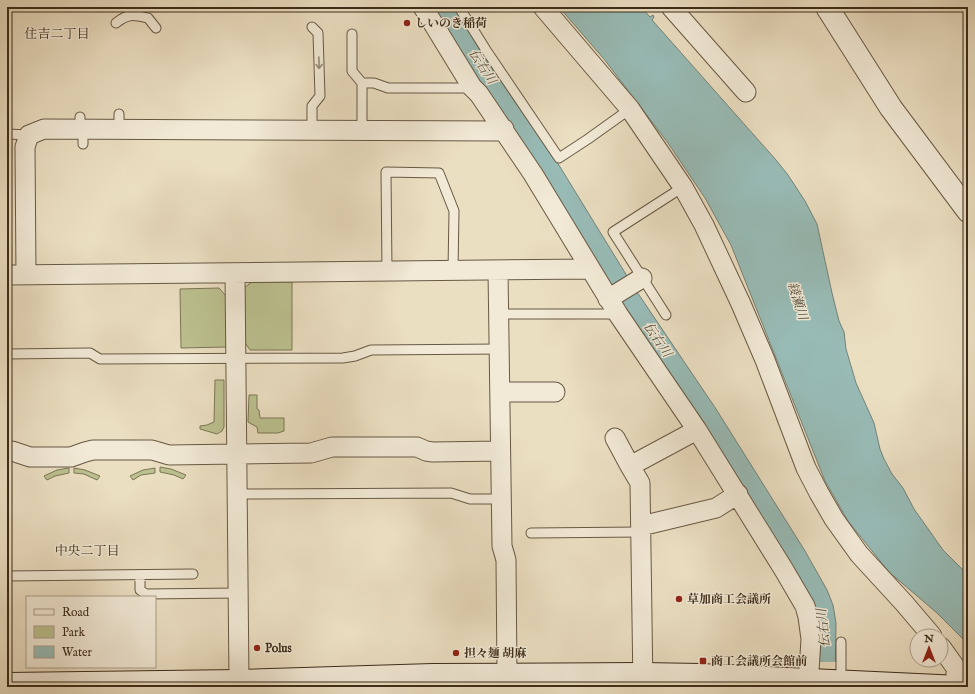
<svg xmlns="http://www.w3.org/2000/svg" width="975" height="694" font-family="'IM FELL English','Noto Serif JP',serif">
	<rect width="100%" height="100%" fill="#ebdfc2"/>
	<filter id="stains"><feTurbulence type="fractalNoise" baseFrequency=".005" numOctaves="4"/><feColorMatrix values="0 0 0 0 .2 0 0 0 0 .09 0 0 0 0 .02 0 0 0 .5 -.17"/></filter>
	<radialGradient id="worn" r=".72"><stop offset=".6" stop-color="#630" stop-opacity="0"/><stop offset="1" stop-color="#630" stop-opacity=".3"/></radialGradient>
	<!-- green -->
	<path fill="#bcc190" stroke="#7c7655" d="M252,282H292V350H250L244,341V288Z
		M219,288L226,296L227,347L181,348L180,289Z
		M215,380H224V427L222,431L217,434L200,429V426L207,425L214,422Z
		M249,395H257V409L259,410L260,418H284V431L278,433H258L257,427L248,422Z
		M160,467L171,469L186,475L183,479L174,475L160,472Z
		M69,468V473L55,476L47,480L44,476L57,470Z
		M74,468L85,470L100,476L97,480L84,474L74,473Z
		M155,468V473L141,475L133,480L130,476L143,470Z"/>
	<!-- water -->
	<path fill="#98bcb7" stroke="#748278" d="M433,7H454L484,57L557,162L635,289L716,409L805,551L827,590L833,605L836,623L835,687H814L816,626Z
		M559,7H641L650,17L653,15L654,17L652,20L776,160L788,175L805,201L817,224L832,293L839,321L844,332L846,349L856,383L874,423L880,449L884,459L892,474L903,488L914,509L943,550L968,575V644L937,613L889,572L848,521L825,481L731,245L705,198L668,143L604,59Z"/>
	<!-- pier -->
	<path fill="#ebdfc2" d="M815,662H836L835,687H814Z"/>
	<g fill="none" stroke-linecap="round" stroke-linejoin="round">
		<!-- service casing -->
		<g stroke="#685944" stroke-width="11">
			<path id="service" d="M459,7L486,50L559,158L588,139L630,109
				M116,23C128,13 134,15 148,18L156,28
				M312,27L318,33L320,96L312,106V130
				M352,34V71L362,83
				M119,114V130
				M80,117V130
				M83,130V144
				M362,130V83H374L388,88H470L472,87
				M7,134L29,135
				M387,271L386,172L439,173L454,211L453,271
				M498,314H618
				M666,315L613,232L683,187
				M7,354L90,353L100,359L343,358L355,356L371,350L500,349
				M238,494L451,493L470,499H501
				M531,533L641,532
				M140,575V590L146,594L238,593
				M7,576L193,574
				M841,681V642"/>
		</g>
		<!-- minor casing -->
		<g stroke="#685944" stroke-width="21">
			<path id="minor" d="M423,7L472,87L479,94L533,174L618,314L697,430L630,466L640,483L643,687
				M543,7L630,109L683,187L704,225L741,304L765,360L806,468L819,493L834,519L859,554L904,603L932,636
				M671,7L746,92
				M498,271L502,546L506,560L507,675
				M235,273L239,681
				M26,274L25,147L29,135L44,129L501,131L504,129
				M7,275L590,269
				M608,299L642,278
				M500,392H555
				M697,430L784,570L805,606L808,617L811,639L808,687
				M615,438L630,466
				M7,451H12L30,457H71L85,452L93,450H152L169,455L311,453L332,447H417L426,451L433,452L500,451
				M641,526L716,508L738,494
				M941,647L956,668V687"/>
		</g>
		<!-- tertiary casing -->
		<g stroke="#685944" stroke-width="24">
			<path id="tertiary" d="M827,7L891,108L968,211"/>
		</g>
		<!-- secondary casing -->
		<g stroke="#3d2c1a" stroke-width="24">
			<path id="secondary" d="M7,684L239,681L433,675L643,674L700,675L960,687"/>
		</g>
		<!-- service -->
		<use href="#service" stroke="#f2ead7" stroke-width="9"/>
		<!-- minor -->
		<use href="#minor" stroke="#f2ead7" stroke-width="19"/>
		<!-- tertiary -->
		<use href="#tertiary" stroke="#f2ead7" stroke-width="22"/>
		<!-- secondary -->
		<use href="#secondary" stroke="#f2ead7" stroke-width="22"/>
	</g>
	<!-- one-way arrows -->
	<defs><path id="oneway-shaft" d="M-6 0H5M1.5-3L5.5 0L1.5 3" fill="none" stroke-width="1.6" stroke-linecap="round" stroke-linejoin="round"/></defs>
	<use stroke="#988b78" href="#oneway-shaft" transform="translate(319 63) rotate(89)"/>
	<!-- markers -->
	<g fill="#8f2418" stroke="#f2ead7" stroke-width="1.5">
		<circle cx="407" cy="23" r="4"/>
		<circle cx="679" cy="599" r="4"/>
		<circle cx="257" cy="648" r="4"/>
		<circle cx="456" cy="653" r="4"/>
		<rect x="699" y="657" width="8" height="8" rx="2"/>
	</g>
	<g text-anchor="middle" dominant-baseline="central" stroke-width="3" stroke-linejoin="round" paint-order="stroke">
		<!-- poi labels -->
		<g font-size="12" font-weight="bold" fill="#3d2c1a" stroke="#f2ead7" text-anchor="start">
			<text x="415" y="23">しいのき稲荷</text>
			<text x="687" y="599">草加商工会議所</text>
			<text x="265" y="648">Polus</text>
			<text x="464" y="653">担々麺 胡麻</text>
			<text x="711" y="661">商工会議所会館前</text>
		</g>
		<!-- neighbourhood labels -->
		<g font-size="13" fill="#3d2c1a" stroke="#f2ead7">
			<text x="57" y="34">住吉二丁目</text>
			<text x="87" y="551">中央二丁目</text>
		</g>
		<!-- water labels -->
		<g font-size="13" font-style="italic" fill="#545041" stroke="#f2ead7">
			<text transform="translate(482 67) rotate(57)">伝右川</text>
			<text transform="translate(797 301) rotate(73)">綾瀬川</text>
			<text transform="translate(657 340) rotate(56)">伝右川</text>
			<text transform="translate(824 628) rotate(-96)">伝右川</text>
		</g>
	</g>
	<!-- margin -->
	<rect width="975" height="694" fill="none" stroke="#ebdfc2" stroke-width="24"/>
	<rect x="8" y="8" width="959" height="678" fill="none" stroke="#3d2c1a" stroke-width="2"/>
	<rect x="12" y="12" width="951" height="670" fill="none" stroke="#3d2c1a"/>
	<!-- legend -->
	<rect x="26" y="596" width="130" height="72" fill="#f2ead7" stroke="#aa9e8b"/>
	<rect x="34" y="609" width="20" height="6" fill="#f2ead7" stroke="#aa9e8b"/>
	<text x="62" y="616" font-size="12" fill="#3d2c1a">Road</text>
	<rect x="34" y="626" width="20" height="12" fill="#bcc190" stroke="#aa9e8b"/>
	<text x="62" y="636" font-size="12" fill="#3d2c1a">Park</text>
	<rect x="34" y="646" width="20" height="12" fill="#98bcb7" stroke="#aa9e8b"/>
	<text x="62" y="656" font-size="12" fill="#3d2c1a">Water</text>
	<!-- north arrow -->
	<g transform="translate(929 648)"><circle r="19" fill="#f2ead7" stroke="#aa9e8b"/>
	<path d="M0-3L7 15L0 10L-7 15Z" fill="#8f2418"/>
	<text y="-6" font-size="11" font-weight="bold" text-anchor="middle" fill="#3d2c1a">N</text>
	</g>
	<rect width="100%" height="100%" filter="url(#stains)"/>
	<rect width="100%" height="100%" fill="url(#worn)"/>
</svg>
